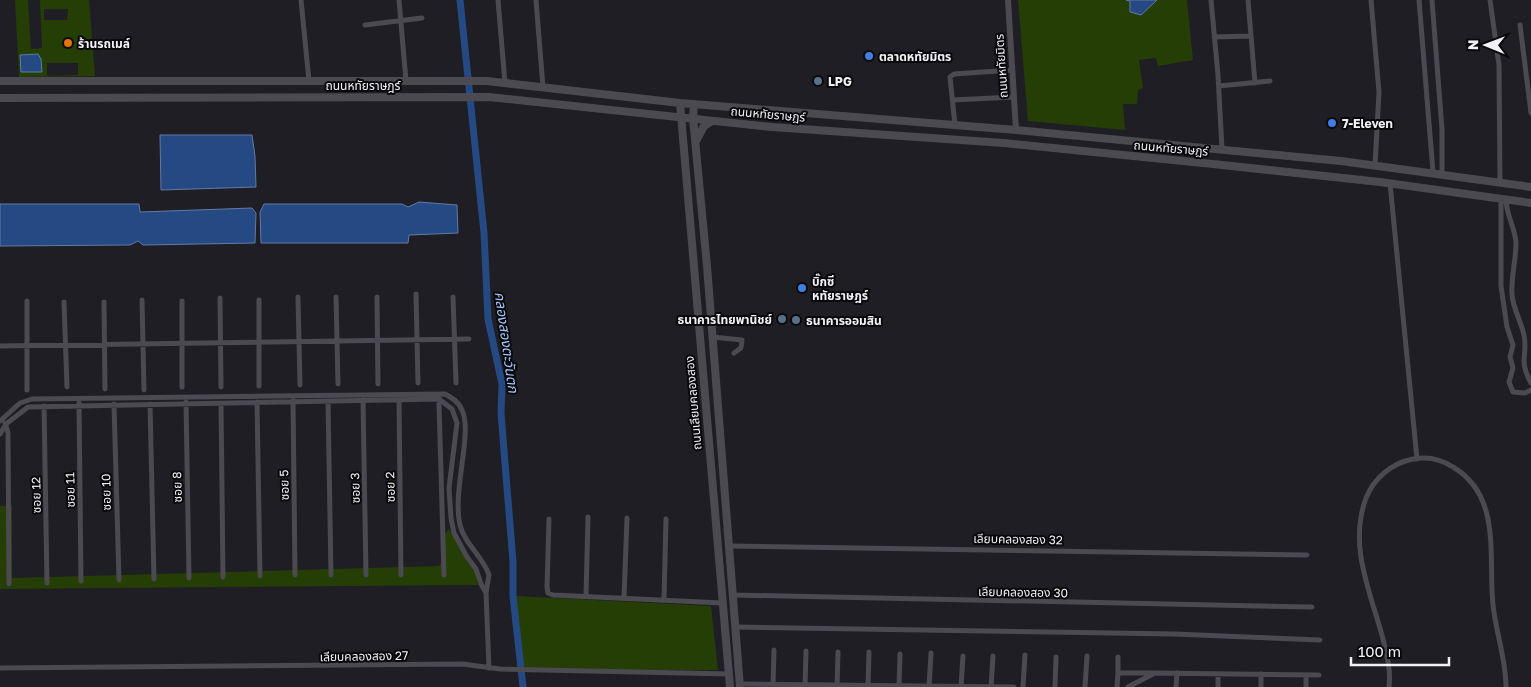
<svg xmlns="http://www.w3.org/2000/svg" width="1531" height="687" font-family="'Golos Text','Noto Sans Thai',sans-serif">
	<rect width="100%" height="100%" fill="#1f1e25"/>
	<!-- green -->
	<path fill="#253e06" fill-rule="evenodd" d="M15,0H28L31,49L42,48L40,0H89L95,76L19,77ZM44,9H68L67,20H44ZM47,63H78V75L47,76Z
		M1018,0H1126L1150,6L1157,0H1187L1193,60L1158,66L1156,58L1139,60L1143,88L1138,90L1137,104H1123L1125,130L1028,121Z
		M0,506H12V578L439,566L443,561L445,534L449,529L475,570L478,585L0,589Z
		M516,596L711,606L718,670L521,671Z"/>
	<!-- water -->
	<path fill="#254983" stroke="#627ba6" d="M1126,0H1157L1141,15L1130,12V1Z
		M38,54L41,59L42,72H21L20,55Z
		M160,135H252L255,156L256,187L161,190Z
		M419,202L457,205L458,233L409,235L408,243H261L260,212L264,204H402L408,207Z
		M0,204H139L140,212L252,208L256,213L255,243L143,245L138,241L130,245L0,246Z"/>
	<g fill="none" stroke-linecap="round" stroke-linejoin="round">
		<!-- canal -->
		<path stroke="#254983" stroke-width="7" d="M460,0L484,233L488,319L502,384L501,413L513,562V596L523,687"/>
		<!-- minor -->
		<path stroke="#4b4a51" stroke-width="5" d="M301,0L309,81
			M399,0L406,81
			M498,0L505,83
			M536,0L543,87
			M1211,0L1218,75L1222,149
			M1248,0L1255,83
			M1371,0L1379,92L1375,165
			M1419,0L1433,172
			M1432,0L1442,129V174
			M1490,0L1499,65L1500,182
			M365,25L422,18
			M1520,25L1531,113
			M1214,37L1251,36
			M1219,86L1270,81
			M952,100L1014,97
			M955,125L950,77L954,74L1012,70
			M1390,183L1417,459
			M1501,198V286L1507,327L1513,345L1510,357L1513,368L1509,382L1513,392L1525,393L1531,390
			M1506,199C1506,215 1515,227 1516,243C1516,260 1511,277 1512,294C1513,309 1521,321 1524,335C1528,357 1518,359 1531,383
			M416,294L418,383
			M298,297L300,385
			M336,297L338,384
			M377,297L378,384
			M453,297L456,383
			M220,298L221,387
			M142,300L144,390
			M259,300V386
			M27,301V390
			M182,301V387
			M64,302L67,387
			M104,302L105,389
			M712,337L742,340L741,348L734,353
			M0,346L469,339
			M293,400L295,575
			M363,400L366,575
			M399,400L401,575
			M328,401L331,575
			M186,402L189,578
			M257,402L260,576
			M79,403L81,581
			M221,403L223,577
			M114,404L119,580
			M150,404L154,579
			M439,404L444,575
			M44,406L47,583
			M0,421L20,403L32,399L445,394C452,398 459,402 462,410C473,434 452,490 460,525C465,545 483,556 489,575L486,593L489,668
			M5,423L8,433L9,584
			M0,434L6,424L28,407L439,399L452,409L457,423L449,488L451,518L454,533L467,557L476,569L481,584L486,593
			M549,519L547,587L548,593L553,595L722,603
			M729,546L1307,555
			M733,595L1312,607
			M586,596L588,517
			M624,598L627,518
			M664,599L666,519
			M735,627L1174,634L1320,640
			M0,668L463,664L500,669L729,674
			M1118,673V657
			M1306,675V687
			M740,684L1014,687
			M773,687L774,650
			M805,687L806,651
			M837,687L838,652
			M868,687L869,652
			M899,687L900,654
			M929,687L931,653
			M961,687L963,656
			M991,687L993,656
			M1023,687L1025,655
			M1055,687L1056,657
			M1085,687L1087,656
			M1117,687L1118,673H1154
			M1128,687L1155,673L1319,675
			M1176,687L1177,673
			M1218,687V674
			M1261,687V674
			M1389,687C1391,670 1387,655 1383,639C1371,593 1348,547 1366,498C1374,478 1392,463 1413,459C1428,456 1441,459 1453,467C1502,496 1488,556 1493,605C1496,633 1506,659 1506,687"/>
		<!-- tertiary -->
		<path stroke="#4b4a51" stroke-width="6" d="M1008,0L1016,130"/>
		<!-- secondary -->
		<path stroke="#4b4a51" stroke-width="8" d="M0,81H487L680,103L1016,130L1341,161L1531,187
			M0,98L489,97L772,127L1004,143L1213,164L1380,182L1531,203
			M680,103L730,687
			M694,104L693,118L707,266L740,687
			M696,141L704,126L712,121"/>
	</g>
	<!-- markers -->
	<circle fill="#e8710a" stroke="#09090b" stroke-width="2" cx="68" cy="43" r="5"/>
	<g fill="#3f7fe0" stroke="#09090b" stroke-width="2">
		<circle cx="869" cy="56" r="5"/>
		<circle cx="1332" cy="123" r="5"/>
		<circle cx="802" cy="288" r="5"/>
	</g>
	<g fill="#5c6f8a" stroke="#09090b" stroke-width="2">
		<circle cx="818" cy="81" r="5"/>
		<circle cx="782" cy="319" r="5"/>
		<circle cx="796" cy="320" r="5"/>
	</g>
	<g text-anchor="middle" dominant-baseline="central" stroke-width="4" stroke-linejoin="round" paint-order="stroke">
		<!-- poi labels -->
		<g font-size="12" font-weight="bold" fill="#f2f1f6" stroke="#09090b" text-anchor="start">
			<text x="78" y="43">ร้านรถเมล์</text>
			<text x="879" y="56">ตลาดหทัยมิตร</text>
			<text x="828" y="81">LPG</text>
			<text x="1342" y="123">7-Eleven</text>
			<text x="812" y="281">บิ๊กซี<tspan x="812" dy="14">หทัยราษฎร์</tspan></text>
			<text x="772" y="319" text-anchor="end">ธนาคารไทยพานิชย์</text>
			<text x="806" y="320">ธนาคารออมสิน</text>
		</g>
		<!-- street labels -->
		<g font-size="12" fill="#f2f1f6" stroke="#09090b">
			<text transform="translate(1001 66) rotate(-94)">ถนนหทัยมิตร</text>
			<text x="363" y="85">ถนนหทัยราษฎร์</text>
			<text transform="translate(768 114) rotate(5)">ถนนหทัยราษฎร์</text>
			<text transform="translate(1171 148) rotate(5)">ถนนหทัยราษฎร์</text>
			<text transform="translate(693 403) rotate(-95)">ถนนเลียบคลองสอง</text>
			<text transform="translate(284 485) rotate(-91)">ซอย 5</text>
			<text transform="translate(177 487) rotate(-91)">ซอย 8</text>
			<text transform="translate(390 487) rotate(-91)">ซอย 2</text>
			<text transform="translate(355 488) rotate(-91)">ซอย 3</text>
			<text transform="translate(70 490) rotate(-91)">ซอย 11</text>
			<text transform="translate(106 492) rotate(-91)">ซอย 10</text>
			<text transform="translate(36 495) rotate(-91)">ซอย 12</text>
			<text transform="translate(1018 539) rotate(1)">เลียบคลองสอง 32</text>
			<text transform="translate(1023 592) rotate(1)">เลียบคลองสอง 30</text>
			<text transform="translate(364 656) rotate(-1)">เลียบคลองสอง 27</text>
		</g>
		<!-- water labels -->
		<g font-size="14" font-style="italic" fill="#a5c6fa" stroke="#09090b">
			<text transform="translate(507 342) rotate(82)">คลองสองตะวันตก</text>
		</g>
	</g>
	<!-- north arrow -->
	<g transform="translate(1486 45) rotate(271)" stroke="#09090b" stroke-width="4" paint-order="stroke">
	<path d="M0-4L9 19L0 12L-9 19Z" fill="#f2f1f6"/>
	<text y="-8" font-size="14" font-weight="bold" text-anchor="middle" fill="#f2f1f6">N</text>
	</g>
	<!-- scale -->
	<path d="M1351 657v8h98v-8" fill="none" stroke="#f2f1f6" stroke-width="2.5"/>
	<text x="1358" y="657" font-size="15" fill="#f2f1f6" stroke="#09090b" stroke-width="4" paint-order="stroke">100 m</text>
</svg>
